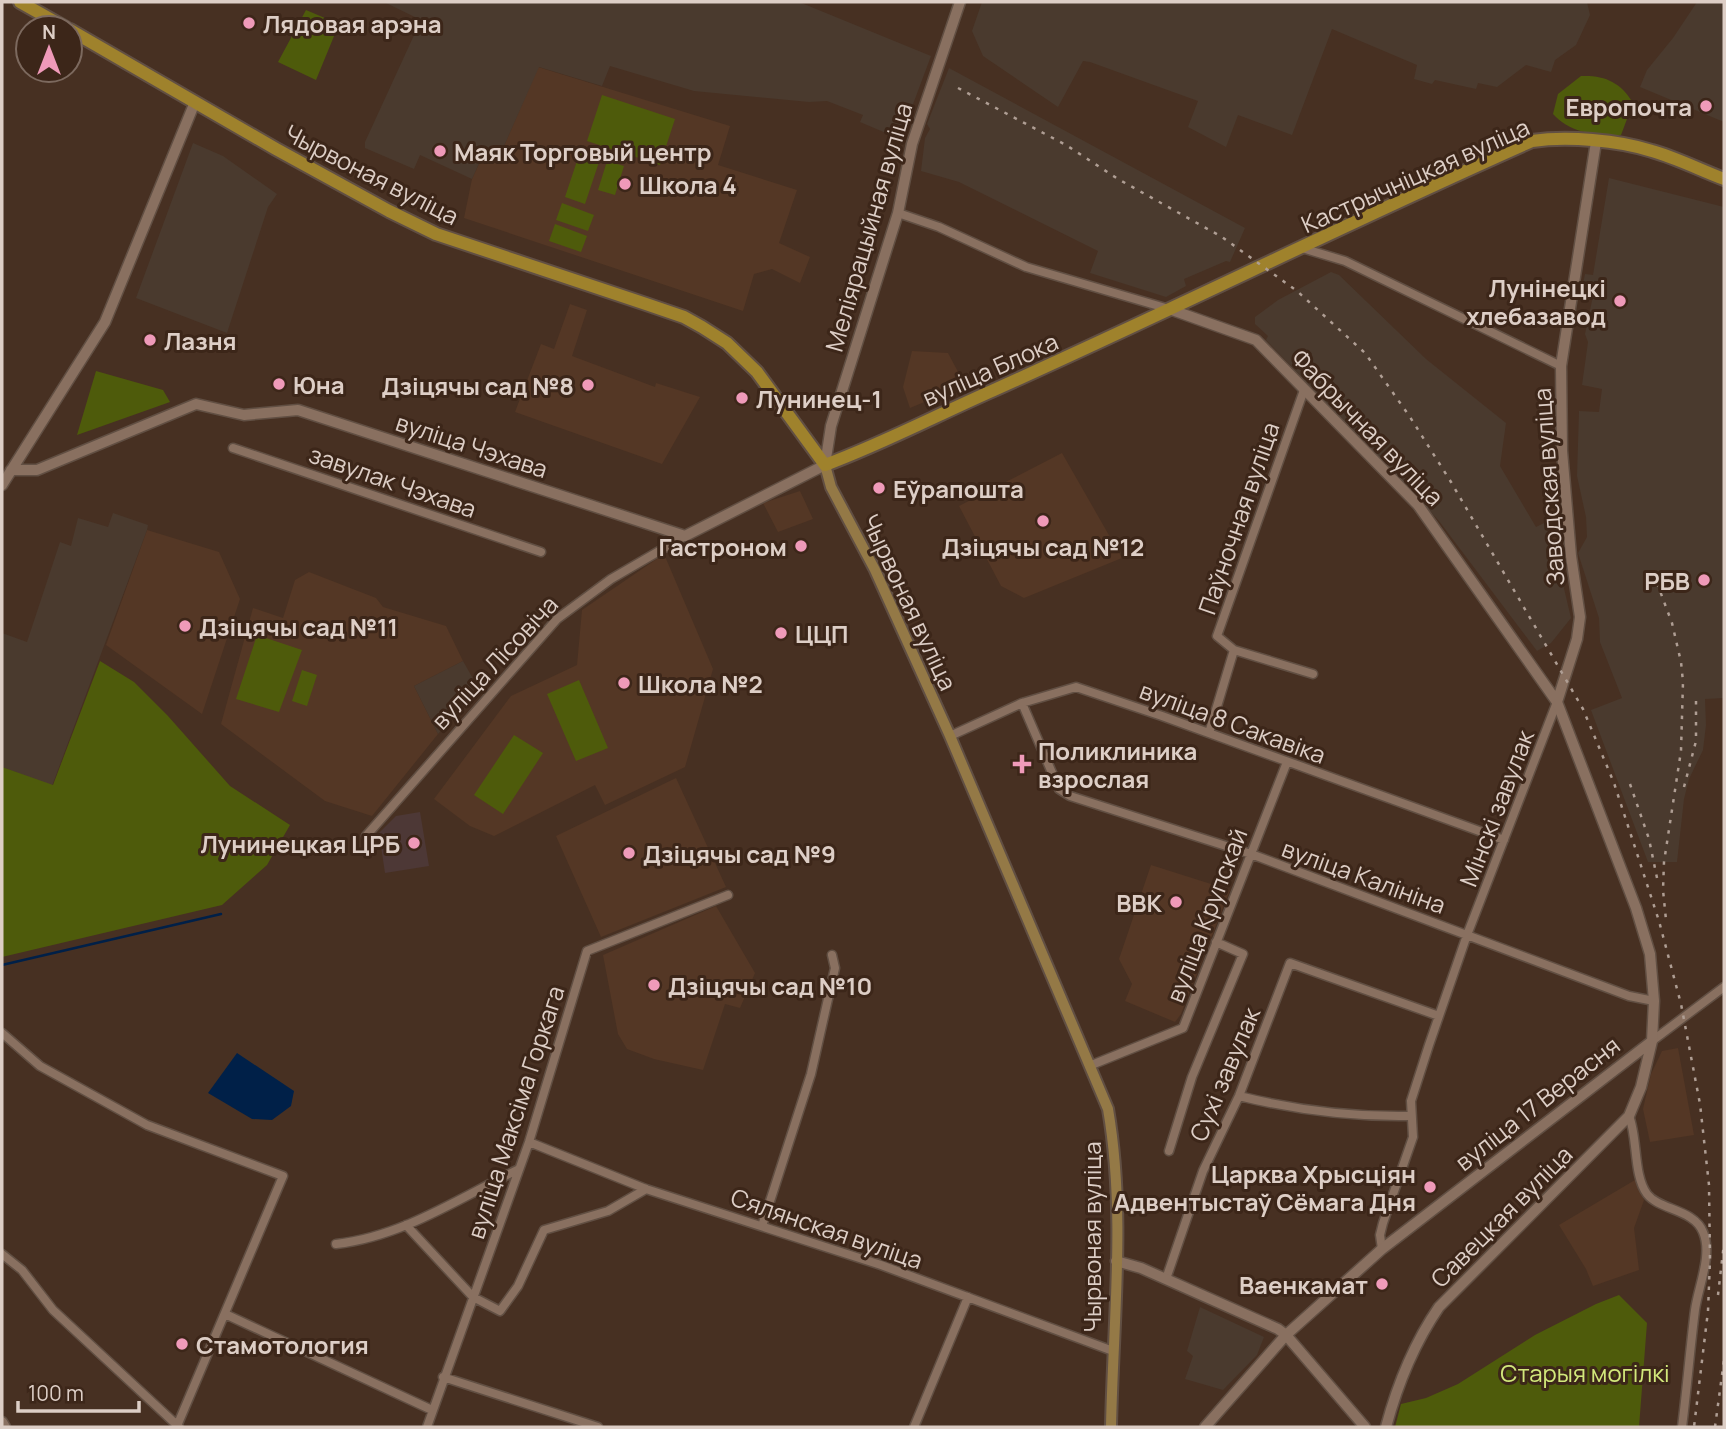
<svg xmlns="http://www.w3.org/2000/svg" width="1726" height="1429" font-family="Manrope,sans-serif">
	<rect width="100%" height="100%" fill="#473022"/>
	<!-- built -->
	<path fill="#543725" d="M538,67L730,126L718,165L797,190L779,243L810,257L800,283L772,269L754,274L743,311L464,218L472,179L482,157L497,162Z
		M570,304L587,310L572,356L655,387L656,383L700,397L662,464L515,412L541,344L554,349Z
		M912,351L948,353L965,385L910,408L903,387Z
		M1062,453L1122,558L1024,598L1001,586L959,506Z
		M800,491L813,519L778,532L763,503Z
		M147,530L219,552L240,599L202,714L106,645Z
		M664,554L713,669L685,767L605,805L595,785L494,836L470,826L434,799L511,696L577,665L582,610Z
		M309,572L376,598L383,607L446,626L463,661L414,686L438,734L372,816L325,801L221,724L253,608L283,618L295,580Z
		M676,778L726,887L601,937L556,836Z
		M1151,865L1230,890L1181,1014L1175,1022L1125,1001L1132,984L1119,959Z
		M716,906L755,973L740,1008L725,1004L703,1070L654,1059L627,1049L618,1034L603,955Z
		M1678,1048L1694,1135L1650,1142L1643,1109L1651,1074L1662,1051Z
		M1635,1180L1644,1200L1634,1228L1639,1270L1593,1286L1586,1269L1559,1225Z"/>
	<!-- industrial -->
	<path fill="#4a3a2e" d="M384,2H799L931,56L900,139L860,122L863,115L827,101L809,102L694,91L610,66L602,86L539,67L497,162L482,157L472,179L420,155L414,169L365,148V142L421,20Z
		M982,2H1587L1590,15L1576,45L1555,60L1551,72L1526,65L1497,87L1478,83L1476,89L1435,80L1432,84L1414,79L1417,65L1332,29L1292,135L1238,115L1226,147L1188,127L1198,101L1090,62L1083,61L1058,107L983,56L972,31Z
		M1697,2H1724V122L1640,87L1647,70L1673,38Z
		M949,68L1245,228L1230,262L1226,261L1184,279L1186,286L1166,297L1090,273L1098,251L959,182L921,171L925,138L930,129L927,124Z
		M193,143L223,156L277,194L268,207L227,333L136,298Z
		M1609,178L1724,207V698L1705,699L1706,725L1703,750L1689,779L1684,799L1677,862H1648L1591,710L1622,698L1600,642L1599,618L1578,553L1587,537L1586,517L1577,476L1579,411L1599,412L1602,389L1582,385L1588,342L1585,334L1593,296L1581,293L1585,274L1593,275Z
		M1331,272L1339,275L1426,359L1506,423L1500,466L1536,527L1548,521L1571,618L1551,643L1537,651L1439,521L1266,340L1268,336L1255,324V317L1278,300Z
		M113,513L148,525L147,530L52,786L2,767V633L27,642L60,542L71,546L78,518L108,527Z
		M463,661L479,689L438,734L414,686Z
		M1200,1307L1264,1337L1257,1355L1223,1390L1185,1379L1193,1356L1187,1351Z"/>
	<!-- medical -->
	<path fill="#4d3836" d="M420,812L429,866L385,873L379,833L396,816Z"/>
	<!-- green -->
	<path fill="#4e5b0b" d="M306,10L339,24L316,80L278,62Z
		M1581,76C1604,75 1621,82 1633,103L1621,135C1597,136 1570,133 1553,114L1558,94Z
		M602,95L675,119L660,165L587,141Z
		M581,149L601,156L585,204L565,197Z
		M607,161L624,166L615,195L598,190Z
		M562,203L594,215L588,231L556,220Z
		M555,224L587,236L581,252L549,241Z
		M96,371L163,390L170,402L77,435Z
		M257,635L302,650L279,712L236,699Z
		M100,661L134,682L168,716L230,786L290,825L267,865L222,905L2,957V767L53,785Z
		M302,670L317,675L307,706L292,701Z
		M579,680L608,748L576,761L547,694Z
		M514,735L543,753L503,814L474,795Z
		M1619,1295L1647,1323L1639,1427H1395L1401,1404L1426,1398L1458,1384L1535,1335L1596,1304Z"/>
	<!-- water -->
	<path fill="#002048" d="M237,1053L294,1091L291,1106L272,1120L252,1119L208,1093Z"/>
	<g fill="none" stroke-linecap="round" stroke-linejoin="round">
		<!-- stream -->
		<path stroke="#002048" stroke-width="2.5" d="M2,965L221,914"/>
		<!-- minor casing -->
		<g stroke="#614f43" stroke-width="11">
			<path id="minor" d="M898,213L939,227L1026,267L1169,309
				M1302,248L1345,261L1561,366
				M233,448L541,552
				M1234,650L1313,674
				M1022,703L1059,789L1070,796L1251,854L1629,996L1654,1001
				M1209,733L1234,650L1217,636L1304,390
				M950,736L1022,703L1076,687L1162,716L1504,840
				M366,836L557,619L611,579L685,536
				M2,1033L40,1066L147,1125L283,1176L177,1426
				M1652,1041L1724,987
				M1089,1066L1183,1028L1287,762
				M1239,1096C1295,1110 1353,1117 1410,1116
				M1629,1116C1638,1138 1633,1175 1647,1194C1659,1210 1694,1209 1703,1232C1713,1255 1698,1287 1695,1310C1690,1349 1687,1388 1682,1427
				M529,1142L646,1189L881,1265L1113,1351
				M1169,1151L1192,1077L1243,954L1216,942
				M406,1225L473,1297L500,1311L518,1286L544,1230L608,1211L646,1189
				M762,1226L811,1074L835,968L832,955
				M336,1244C401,1237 460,1198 517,1170
				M1382,1249L1380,1235L1383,1223L1413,1137L1411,1101L1429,1045L1467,935L1557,702
				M2,1254L22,1270L53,1310L179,1427
				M1166,1279L1203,1171L1239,1096L1290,963L1439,1016
				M225,1314L432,1410
				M443,1377L598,1427
				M427,1427L529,1142L587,951L728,895
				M914,1427L968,1297"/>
		</g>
		<!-- tertiary casing -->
		<g stroke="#614f43" stroke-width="13">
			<path id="tertiary" d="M1172,310L1256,340L1418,505L1557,702L1636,908L1650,954L1654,1001L1652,1041L1641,1087L1629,1116L1439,1307C1415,1342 1397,1386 1386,1427
				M11,470H37L196,404L244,415L298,410L685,536L825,465L831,426L898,213L912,144L960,2
				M2,485L105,322L195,102
				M1557,702L1577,639L1580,617L1571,556L1562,451L1561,366L1596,142
				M1116,1261L1141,1268L1278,1329L1286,1335L1365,1427
				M2,1422L5,1427
				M1205,1427L1286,1335L1382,1249L1651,1042"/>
		</g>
		<!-- secondary casing -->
		<g stroke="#614f43" stroke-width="14">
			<path id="secondary" d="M825,465L831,487L875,570L950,736L1108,1109C1126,1213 1113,1322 1111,1427"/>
		</g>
		<!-- primary casing -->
		<g stroke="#614f43" stroke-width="16">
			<path id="primary" d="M20,2L66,28
				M70,30L276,149L389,211L436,234L646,304L684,317L702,327L727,343L757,372L825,465C882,444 937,415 994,390C1175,309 1351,221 1532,141C1567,136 1618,140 1652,151C1677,158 1700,170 1724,179"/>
		</g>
		<!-- minor -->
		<use href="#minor" stroke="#897060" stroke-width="8"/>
		<!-- tertiary -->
		<use href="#tertiary" stroke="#897060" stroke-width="10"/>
		<!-- secondary -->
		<use href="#secondary" stroke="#947946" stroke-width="10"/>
		<!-- primary -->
		<use href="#primary" stroke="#9f822c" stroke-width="12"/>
		<!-- rail -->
		<path stroke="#af9e94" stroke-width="2.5" stroke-dasharray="3.5 7" stroke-linecap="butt" d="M958,88L1066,145L1118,179L1222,237L1297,291L1365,353L1410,417L1451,482L1583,709L1614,783L1659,921L1681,1004L1700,1104L1709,1185L1710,1260L1708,1311L1694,1427
			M1657,583L1672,623L1681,662L1683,682L1681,751L1664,862L1663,890L1666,920
			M1630,784L1649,839L1657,878
			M1684,787L1696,741V698
			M1718,1295L1724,1243
			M1715,1427L1724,1360"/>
	</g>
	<!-- markers -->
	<g fill="#ef9ab9" stroke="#3c2619" stroke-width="2.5">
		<circle cx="249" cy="23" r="7"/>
		<circle cx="1706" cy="106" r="7"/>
		<circle cx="440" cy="151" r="7"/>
		<circle cx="625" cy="184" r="7"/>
		<circle cx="1620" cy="301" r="7"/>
		<circle cx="150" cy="340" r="7"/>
		<circle cx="279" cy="384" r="7"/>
		<circle cx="588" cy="385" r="7"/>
		<circle cx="742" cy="398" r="7"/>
		<circle cx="879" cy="488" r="7"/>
		<circle cx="1043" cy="521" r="7"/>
		<circle cx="801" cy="546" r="7"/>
		<circle cx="1704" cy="580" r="7"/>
		<circle cx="185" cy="626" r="7"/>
		<circle cx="781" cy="633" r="7"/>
		<circle cx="624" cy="683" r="7"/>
		<path d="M1018.5 753.5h7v7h7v7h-7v7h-7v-7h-7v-7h7z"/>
		<circle cx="414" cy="843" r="7"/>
		<circle cx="629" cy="853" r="7"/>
		<circle cx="1176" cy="902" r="7"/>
		<circle cx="654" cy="985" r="7"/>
		<circle cx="1430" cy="1187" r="7"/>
		<circle cx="1382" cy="1284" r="7"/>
		<circle cx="182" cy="1344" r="7"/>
	</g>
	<g text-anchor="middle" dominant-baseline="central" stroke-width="6" stroke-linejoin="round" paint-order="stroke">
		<!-- poi labels -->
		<g font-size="24" font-weight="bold" fill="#ddcec6" stroke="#3c2619" text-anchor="start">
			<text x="263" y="23">Лядовая арэна</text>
			<text x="1692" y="106" text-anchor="end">Европочта</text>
			<text x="454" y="151">Маяк Торговый центр</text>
			<text x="639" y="184">Школа 4</text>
			<text x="1606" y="287" text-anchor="end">Лунінецкі<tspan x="1606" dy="28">хлебазавод</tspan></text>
			<text x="164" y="340">Лазня</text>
			<text x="293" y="384">Юна</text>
			<text x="574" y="385" text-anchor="end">Дзіцячы сад №8</text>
			<text x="756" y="398">Лунинец-1</text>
			<text x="893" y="488">Еўрапошта</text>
			<text x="787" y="546" text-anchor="end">Гастроном</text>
			<text x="1043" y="546" text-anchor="middle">Дзіцячы сад №12</text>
			<text x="1690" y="580" text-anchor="end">РБВ</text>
			<text x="199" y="626">Дзіцячы сад №11</text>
			<text x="795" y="633">ЦЦП</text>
			<text x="638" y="683">Школа №2</text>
			<text x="1038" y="750">Поликлиника<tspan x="1038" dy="28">взрослая</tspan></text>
			<text x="400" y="843" text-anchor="end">Лунинецкая ЦРБ</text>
			<text x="643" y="853">Дзіцячы сад №9</text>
			<text x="1162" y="902" text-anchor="end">ВВК</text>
			<text x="668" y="985">Дзіцячы сад №10</text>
			<text x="1416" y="1173" text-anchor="end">Царква Хрысціян<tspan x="1416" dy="28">Адвентыстаў Сёмага Дня</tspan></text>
			<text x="1368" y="1284" text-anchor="end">Ваенкамат</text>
			<text x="196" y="1344">Стамотология</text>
		</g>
		<!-- street labels -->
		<g font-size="24" fill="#ddcec6" stroke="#3c2619">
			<text transform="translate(372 174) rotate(27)">Чырвоная вуліца</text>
			<text transform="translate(1415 175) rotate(-24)">Кастрычніцкая вуліца</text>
			<text transform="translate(868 227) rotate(-74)">Меліярацыйная вуліца</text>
			<text transform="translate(990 369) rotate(-24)">вуліца Блока</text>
			<text transform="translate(1368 427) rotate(46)">Фабрычная вуліца</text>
			<text transform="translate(472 445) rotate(18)">вуліца Чэхава</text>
			<text transform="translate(393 481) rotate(19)">завулак Чэхава</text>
			<text transform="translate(1548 487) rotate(-94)">Заводская вуліца</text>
			<text transform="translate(1238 518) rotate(-71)">Паўночная вуліца</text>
			<text transform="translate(910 602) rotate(65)">Чырвоная вуліца</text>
			<text transform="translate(494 662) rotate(-47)">вуліца Лісовіча</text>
			<text transform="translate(1233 722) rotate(20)">вуліца 8 Сакавіка</text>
			<text transform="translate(1496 808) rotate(-69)">Мінскі завулак</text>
			<text transform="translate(1364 876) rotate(20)">вуліца Калініна</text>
			<text transform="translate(1206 915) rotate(-69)">вуліца Крупскай</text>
			<text transform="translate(1224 1074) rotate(-67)">Сухі завулак</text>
			<text transform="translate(1537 1103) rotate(-38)">вуліца 17 Верасня</text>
			<text transform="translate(515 1112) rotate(-72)">вуліца Максіма Горкага</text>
			<text transform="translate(1501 1216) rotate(-45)">Савецкая вуліца</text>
			<text transform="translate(827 1228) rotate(19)">Сялянская вуліца</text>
			<text transform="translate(1091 1237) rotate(-90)">Чырвоная вуліца</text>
		</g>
		<!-- park labels -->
		<g font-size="24" fill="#d2e87b" stroke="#3c2619">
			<text x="1585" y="1372">Старыя могілкі</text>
		</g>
	</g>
	<!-- border -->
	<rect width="1726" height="1429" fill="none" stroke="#ddcec6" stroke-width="7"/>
	<!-- north arrow -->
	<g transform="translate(49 49)"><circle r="33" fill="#3c2619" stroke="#7c695e" stroke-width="2"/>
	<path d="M0-5L12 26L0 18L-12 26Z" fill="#ef9ab9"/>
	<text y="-10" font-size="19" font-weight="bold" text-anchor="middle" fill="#ddcec6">N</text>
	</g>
	<!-- scale -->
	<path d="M18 1401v10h121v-10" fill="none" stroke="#ddcec6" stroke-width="3.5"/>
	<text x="28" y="1401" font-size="21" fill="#ddcec6" stroke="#3c2619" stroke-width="5" paint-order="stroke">100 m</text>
</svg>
